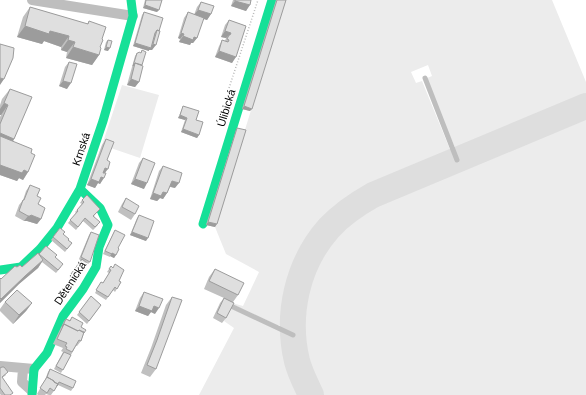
<svg xmlns="http://www.w3.org/2000/svg" width="586" height="395" font-family="Arial,sans-serif">
	<rect width="100%" height="100%" fill="#fff"/>
	<!-- green -->
	<path fill="#ececec" d="M285,0H552L586,82V95L456,150L425,79L432,76L428,65L411,72L416,83L422,81L451,152C433,160 415,167 397,175C383,180 369,186 356,194C310,222 283,273 283,326L277,325L232,304V303L243,306L259,272L226,254L215,227Z
		M122,85L159,95L140,158L102,145Z
		M586,118V395H324C320,387 315,379 312,370C308,359 307,348 305,337C301,296 317,257 346,228C349,225 353,221 357,218C362,213 368,209 374,205Z
		M230,308L279,330L283,333L286,356L291,373L300,395H199L234,328L224,321Z"/>
	<g fill="none" stroke-linecap="round" stroke-linejoin="round">
		<!-- taxiway -->
		<path stroke="#dedede" stroke-width="26" d="M311,395C306,384 300,373 297,361C286,315 297,264 329,228C341,215 357,204 373,195L586,106"/>
		<!-- path -->
		<path stroke="#b9b9b9" stroke-width="1.5" stroke-dasharray="1 2" stroke-linecap="butt" d="M229,88L258,0"/>
		<!-- lane -->
		<path stroke="#bebebe" stroke-width="5" d="M425,78L457,160
			M231,306L293,335"/>
		<!-- street -->
		<path stroke="#bebebe" stroke-width="10" d="M32,0L133,16
			M0,366L34,369
			M23,369L22,382L32,391"/>
		<!-- fast -->
		<path stroke="#16e098" stroke-width="9" d="M203,224L272,0
			M0,270L21,267L40,249L57,228L80,189L103,121L133,16L131,0
			M32,395L34,369L47,353L63,316L83,289L96,267L99,247L108,225L100,208L80,189"/>
	</g>
	<!-- wall -->
	<path fill="#c0c0c0" d="M145,0H162L157,12L143,8Z
		M233,0H251L246,11L231,6Z
		M276,0H286L250,111L242,109Z
		M201,2L211,14L207,20L203,19L197,38L193,43H191L190,45L179,42L180,39L178,38L184,18L188,12L194,15L197,7Z
		M30,7L87,24L89,21L100,47L99,55L92,65L66,58L67,52L61,50V47L44,41L42,44L17,37L23,17Z
		M144,12L159,31L152,50H149V51L133,46L142,15Z
		M229,20L246,26L232,63L215,57L219,46L222,40L225,41L226,38L221,37L225,25Z
		M108,40V51L104,50L106,42Z
		M142,50V65L139,82L135,87L127,85L135,56L137,53H141Z
		M69,62L67,89L59,86L65,67Z
		M10,89L14,139L13,142L31,153L28,172L23,180L19,178L17,181L0,175V117L1,115H0V105L2,99Z
		M183,106L199,135L197,138L181,132L185,120L178,118L182,109Z
		M237,128L215,227L206,225L236,130Z
		M106,139L107,160L105,173L100,184L98,183L95,188L87,185L102,145Z
		M143,158L144,189L131,184L139,163Z
		M163,166L175,188L170,187L167,193L163,199L160,198L157,201L150,199L159,171Z
		M30,185L37,196L41,219L37,224L27,221H24L15,216L19,205L23,200L26,191Z
		M126,198L135,214L131,220L118,212L122,204Z
		M82,200L100,209L94,216L98,225L93,230L83,221L76,230L68,223L76,213L75,212L77,210L82,204L80,203Z
		M139,215L146,241L130,235L137,218Z
		M60,228L63,234L68,240L72,243L65,252L51,240Z
		M115,230L116,255L114,258L110,256V257L103,254Z
		M91,232L90,262L88,264H87L75,281L69,277L81,261L79,259L89,235Z
		M46,246L55,258L61,267L56,273L42,262L38,268L19,284L0,303V278L1,279L17,267H22L39,255Z
		M111,266L119,281L121,282L115,292L113,290L106,300L95,293L101,282L103,283L109,273L107,272Z
		M215,269L238,295L233,302L226,318L222,323L213,318L220,303L224,298L204,289L209,277Z
		M144,292L155,314L151,312L148,316L135,311L140,298Z
		M91,296L101,305L87,324L77,315Z
		M172,297L156,369L150,377L141,373L151,348L166,305Z
		M5,302L32,303L26,311L13,324L0,311V309Z
		M72,317L81,327L84,333L81,341L77,346H76L61,373L54,369L63,352L61,351L63,348L53,344L64,321L66,319L70,320Z
		M0,368L6,375L2,378L11,395H1L0,394Z
		M50,369L73,388L71,391L58,385L51,395H49L46,394L45,395H38L37,394L45,380L48,372Z"/>
	<!-- shaded-wall -->
	<path fill="#9c9c9c" d="M235,1L250,5L246,11L231,6Z
		M145,5L159,10L157,12L143,8Z
		M198,10L211,14L207,20L194,15Z
		M25,26L50,31L69,36L61,47L44,41L42,44L17,37Z
		M225,31L231,33L227,39L229,35L226,38L221,37Z
		M181,33L184,34L180,39L178,38Z
		M183,36L194,37L197,38L193,43H191L190,45L179,42Z
		M68,40L75,42L67,52L61,50Z
		M135,43L150,48L153,44L156,45L152,50H149V51L133,46Z
		M73,47L99,55L92,65L66,58Z
		M106,47L110,48L108,51L104,50Z
		M219,51L236,57L232,63L215,57Z
		M0,78L4,79L0,85Z
		M131,79L139,82L135,87L127,85Z
		M63,81L71,83L67,89L59,86Z
		M4,103L8,105L1,115H0V109Z
		M244,106L252,109L250,111L242,109Z
		M180,115L187,118L185,120L178,118Z
		M183,129L199,135L197,138L181,132Z
		M0,133L14,139L7,150L0,147Z
		M0,165L24,170L28,172L23,180L19,178L17,181L0,175Z
		M105,168L108,169L104,174L101,173Z
		M101,177L104,178L100,184L98,183L95,188L87,185L91,179Z
		M135,179L147,183L144,189L131,184Z
		M172,181L179,183L175,188L168,186Z
		M163,192L167,193L163,199L160,198L157,201L150,199L153,193Z
		M31,215L41,219L37,224L27,221H24L28,216Z
		M208,222L217,224L215,227L206,225Z
		M132,232L148,238L146,241L130,235Z
		M112,253L116,255L114,258L110,256Z
		M43,260L38,268L19,284L0,303V300L1,299L25,276Z
		M32,303L26,311L13,324L19,315Z
		M139,306H154L159,308L155,314L151,312L148,316L135,311Z"/>
	<!-- building -->
	<path fill="#dfdfdf" stroke="#9c9c9c" d="M146,0H162L159,10L145,5Z
		M235,0H251L250,5L235,1Z
		M277,0H286L252,109L244,106Z
		M201,2L214,6L211,14L198,10Z
		M30,7L88,24L89,21L106,27L102,39L103,40L100,47L101,48L99,55L73,47L75,42L68,40L69,36L50,31L49,34L25,26Z
		M144,12L163,18L159,31L157,30L155,33L151,48L135,43Z
		M188,12L204,18L197,38L194,37L193,40L183,36L184,34L181,33Z
		M229,20L246,26L236,57L219,51L222,40L228,42L229,40L227,39L229,35H230L231,33L225,31Z
		M157,30L160,31L156,45L153,44Z
		M108,40L112,41L110,48L106,47Z
		M0,44L14,48L13,58L4,79L0,78Z
		M142,50L146,52L142,65L135,63L133,66L137,53H138L139,52L141,53Z
		M69,62L77,64L71,83L63,81Z
		M135,63L143,66L139,82L131,79Z
		M10,89L32,97L14,139L0,133V124L8,105L4,103Z
		M183,106L199,111L196,120L203,122L199,135L183,129L187,118L180,115Z
		M237,128L246,130L217,224L208,222Z
		M0,136L32,149L31,153L35,155L28,172L24,170L22,173L0,165Z
		M106,139L114,142L107,160L110,162L108,169L105,168L103,173H106L104,178L101,177L99,182L91,179Z
		M143,158L155,163L147,183L135,179Z
		M163,166L182,173L179,183L172,181L167,193L163,192L161,196L153,193Z
		M30,185L40,189L37,196L41,198L38,204L45,208L41,219L31,215L30,216H28L19,211L23,200H24Z
		M87,195L100,209L93,216L100,222L95,227L85,218L78,227L70,220L78,211L77,210L84,202L82,200Z
		M126,198L139,206L135,214L122,207Z
		M139,215L154,221L148,238L132,232Z
		M60,228L65,232L63,234L69,239L68,240L72,243L67,249L53,237Z
		M115,230L125,235L118,248L119,249L116,255L112,253V254L105,251Z
		M91,232L99,235L90,262L81,257Z
		M46,246L57,255L55,257L63,264L58,270L39,254Z
		M38,253L43,260L25,276L1,299L0,298V278L1,279L15,266L17,267L20,265L22,267Z
		M82,259L87,263L77,278L71,274Z
		M115,264L124,270L119,281L121,282L117,289L115,287L108,297L96,290L101,282L103,283L111,270L109,269L111,266L113,268Z
		M215,269L244,283L238,295L209,281Z
		M17,290L32,303L19,315L5,302Z
		M144,292L163,299L159,308L154,306L152,311L139,306Z
		M91,296L101,305L89,321L79,312Z
		M172,297L182,300L156,369L147,365L157,340Z
		M224,298L234,303L226,318L217,313Z
		M72,317L83,323L81,327L86,330L84,333L79,330L78,331L64,324L62,327L66,319L70,321Z
		M64,324L78,331L79,330L84,332L81,341L79,340L72,352L66,349L67,347L65,346L67,343L57,339Z
		M64,352L71,355L63,370L56,366Z
		M2,367H4L8,372L2,377L13,393L10,395H5L0,388V368Z
		M50,369L76,381L73,388L59,382L57,386L58,384L54,382V381L47,377Z
		M47,377L54,381V382L58,384L54,391L50,388L47,393L40,388Z"/>
	<g text-anchor="middle" dominant-baseline="central" stroke-width="3" stroke-linejoin="round" paint-order="stroke">
		<!-- street labels -->
		<g font-size="11" fill="#000" stroke="#fff">
			<text transform="translate(226 108) rotate(-73)">Úlibická</text>
			<text transform="translate(81 149) rotate(-71)">Krnská</text>
			<text transform="translate(70 283) rotate(-57)">Dětenická</text>
		</g>
	</g>
</svg>
